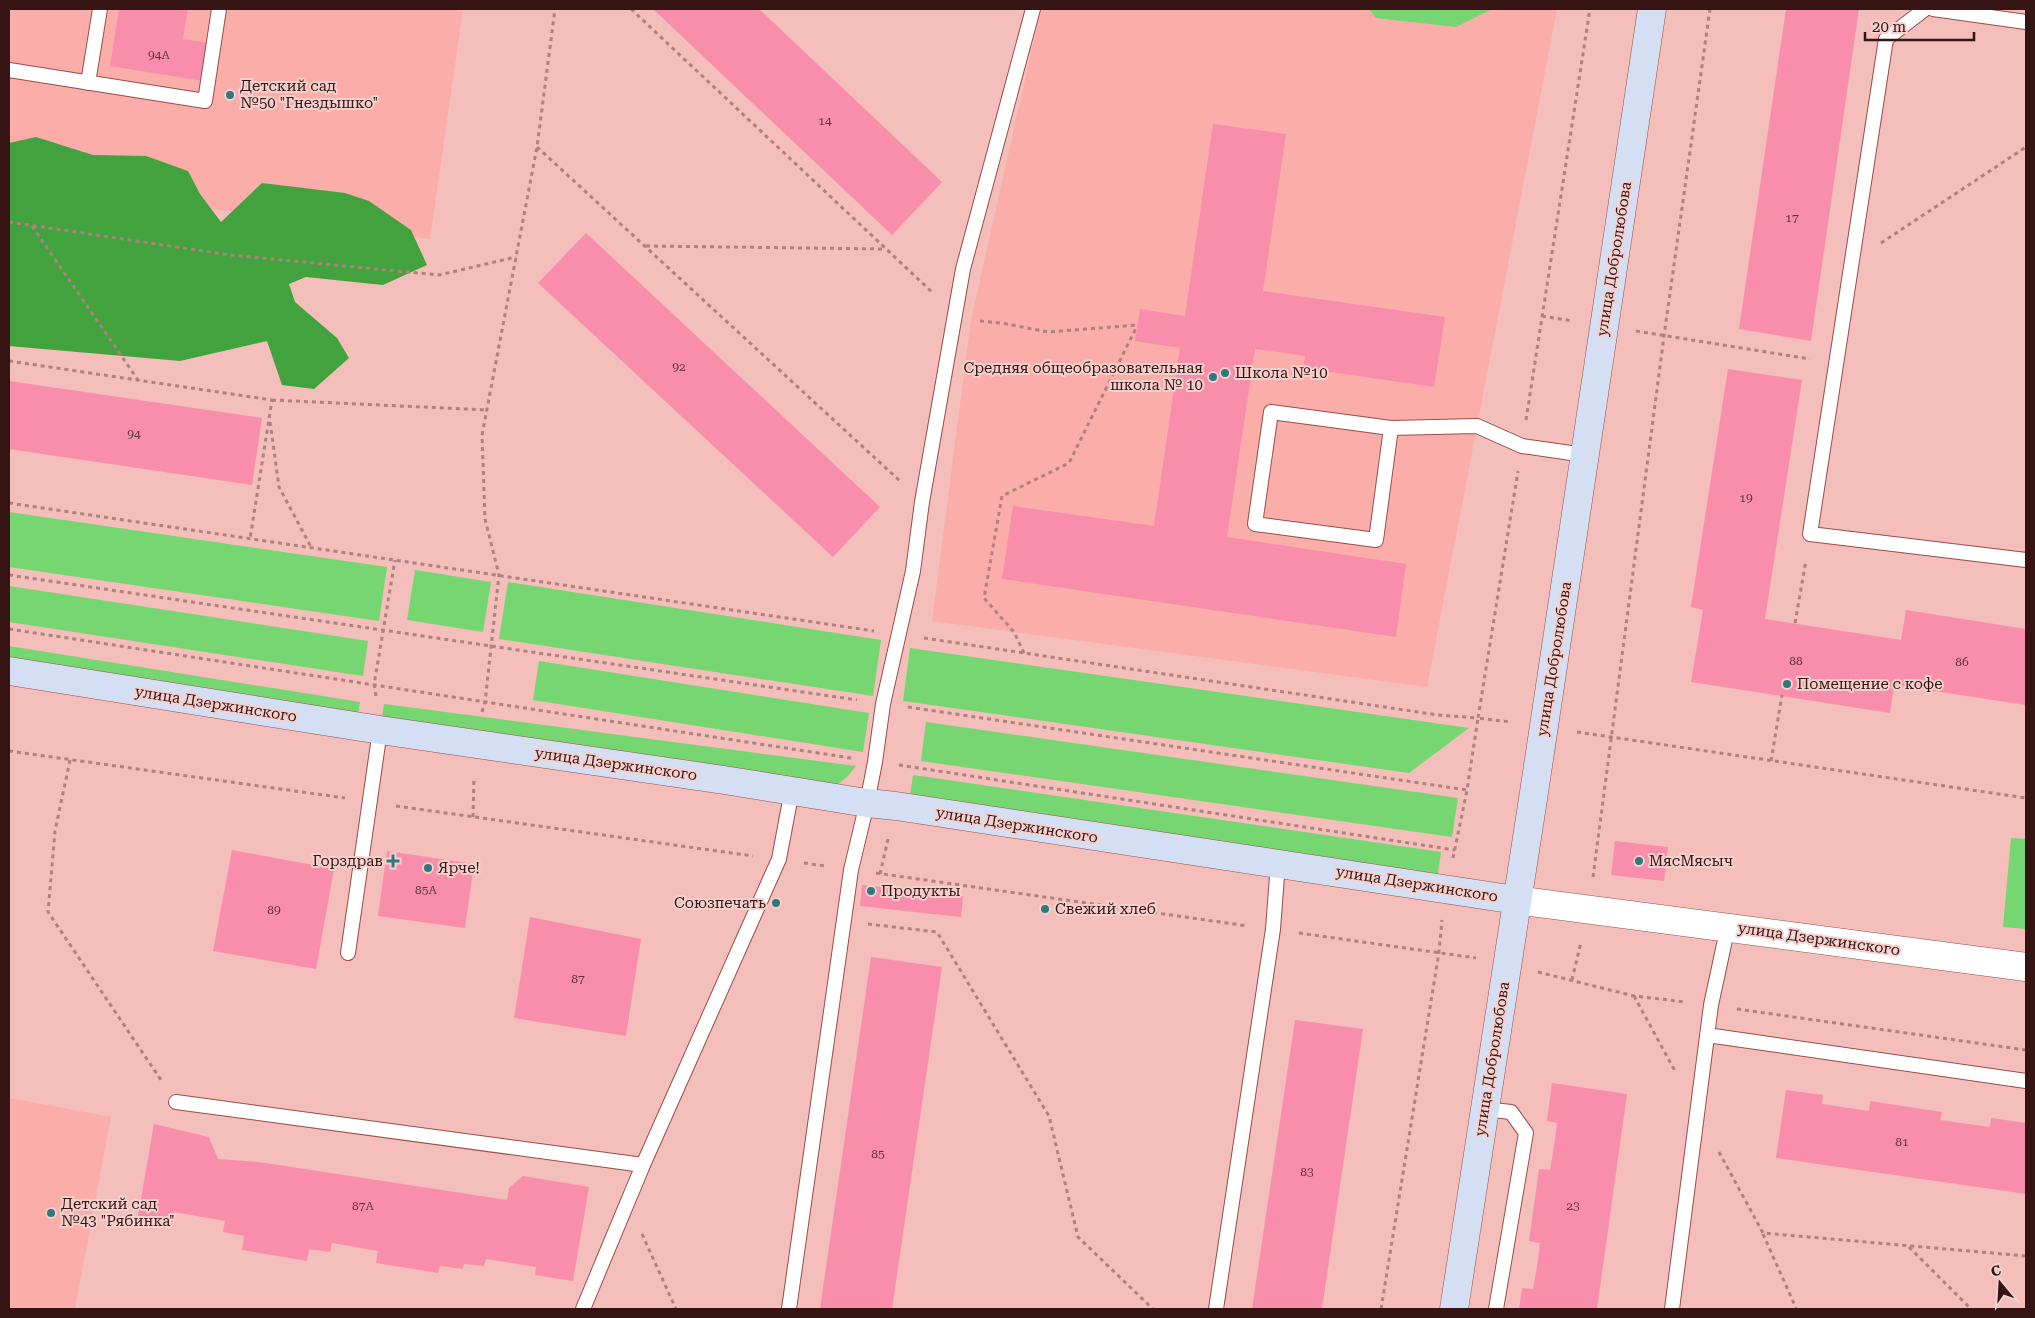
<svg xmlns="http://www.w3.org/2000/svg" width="2035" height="1318" font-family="'Roboto Serif',serif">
	<rect width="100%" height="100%" fill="#f4beba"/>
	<!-- built -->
	<path fill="#fbada9" d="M9,9H463L430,239L9,181Z
		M1041,9H1557L1427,687L932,621L971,320Z
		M9,1098L111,1117L75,1309H9Z"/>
	<!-- green -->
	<path fill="#76d671" d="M1369,9H1492L1456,27L1376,18Z
		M9,512L387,567L379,621L9,567Z
		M415,570L491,582L483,632L407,620Z
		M508,582L881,640L873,696L499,639Z
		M9,586L368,641L363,676L9,622Z
		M9,646L360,702L356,728L9,673Z
		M910,648L1469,728L1409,773L903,701Z
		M539,661L869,713L863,752L533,700Z
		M384,704L856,766L847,777L832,789L380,730Z
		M926,722L1458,798L1452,837L921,761Z
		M913,775L1441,852L1436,886L908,809Z
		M2011,838L2026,839V929L2003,927Z"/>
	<!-- forest -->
	<path fill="#41a23e" d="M36,137L93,155L146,156L188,171L200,194L221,222L262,183L345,193L369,201L411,230L427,265L383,285L306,277L289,284L295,302L337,338L349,358L314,389L282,385L267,341L180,361L9,346V143Z"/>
	<!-- building -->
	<path fill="#f88eab" d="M119,9H188L183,39L209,43L203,81L110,66Z
		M653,9H759L942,182L892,235Z
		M1786,9H1859L1811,341L1739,329Z
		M1213,124L1286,134L1263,291L1445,317L1434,387L1303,368L1305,356L1255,349L1227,537L1406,564L1396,637L1002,579L1013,506L1154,526L1180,348L1135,341L1140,309L1185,316Z
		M586,233L880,507L833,557L538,283Z
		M1728,369L1802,380L1765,619L1901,640L1906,610L2026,629V705L1894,685L1890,713L1691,682L1703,610L1691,607Z
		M9,381L262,418L252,485L9,449Z
		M1615,841L1668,847L1664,881L1611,875Z
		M232,850L334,869L316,969L213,951Z
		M387,851L474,864L465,928L378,916Z
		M862,885L963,896L961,917L860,906Z
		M530,917L641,939L626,1036L514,1018Z
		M871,957L942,967L892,1309H820Z
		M1295,1020L1363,1029L1322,1309H1252Z
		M1552,1083L1627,1094L1597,1309H1519L1522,1288L1533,1289L1537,1267L1540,1243L1529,1241L1539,1169L1550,1170L1554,1146L1557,1123L1547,1121Z
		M1786,1090L1823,1095L1822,1104L1869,1111L1870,1101L1942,1112L1940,1120L1990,1127L1991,1118L2026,1123V1194L1776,1158Z
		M154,1124L209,1137L218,1159L259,1162L507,1200L509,1188L523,1176L589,1187L573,1281L535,1275L536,1267L486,1259L484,1266L464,1264L463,1269L440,1266L438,1273L376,1263L378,1251L332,1243L330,1252L309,1249L307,1261L242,1250L244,1236L223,1232L225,1221L174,1212L172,1222L138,1216Z"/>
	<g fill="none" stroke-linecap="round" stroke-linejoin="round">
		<!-- lane casing -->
		<g stroke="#9b4c4a" stroke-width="16">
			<path id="lane" d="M1925,9L1886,39L1810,534L2026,560
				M1933,9L2026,22
				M9,70L205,101L219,9
				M88,83L100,9
				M1391,428L1376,540L1255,524L1271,412L1391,428L1477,426L1522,446L1585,455
				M348,953L380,730
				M1707,1035L2026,1081
				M176,1102L643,1165L779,859L792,790
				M1484,1109L1511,1112L1526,1133L1496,1309
				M583,1309L643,1165
				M789,1309L851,870L867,803L875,762L883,704L913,571L922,502L963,269L1033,9
				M1216,1309L1273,929L1278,863
				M1672,1309L1711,1005L1728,926"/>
		</g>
		<!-- street casing -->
		<g stroke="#9b4c4a" stroke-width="29">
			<path id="street" d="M1516,900L2026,967"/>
		</g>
		<!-- secondary casing -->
		<g stroke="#9b4c4a" stroke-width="29">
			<path id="secondary" d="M9,671L380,730L724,780L867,803L896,806L1516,900
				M1454,1309L1533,799L1652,9"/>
		</g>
		<!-- path -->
		<path stroke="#b0827f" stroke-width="3" stroke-dasharray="4 4" stroke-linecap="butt" d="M631,9L933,293
			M537,147L900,481
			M9,222L230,255L439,275L516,257
			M32,226L138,380
			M1881,243L2026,147
			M646,246L886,249
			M1542,316L1573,321
			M980,321L1001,323L1048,332L1138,325
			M1636,331L1810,359
			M9,361L272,400L250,539
			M272,400L487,410
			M1526,420L1590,9
			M270,422L279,487L311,547
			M9,503L874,631
			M9,575L857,700
			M1795,623L1806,560
			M9,629L851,758
			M924,638L1438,715L1478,718L1518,471
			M1024,653L1014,632L984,598L1002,496L1069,463L1137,326
			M376,696L374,685L395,560
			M908,707L1467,790L1478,718L1511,722
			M482,712L485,702L499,575L485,519L482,435L537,147L555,9
			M1577,732L2026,798
			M9,751L345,798
			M70,760L55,831L48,912L161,1080
			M1771,761L1782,695
			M899,765L1455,850
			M396,806L753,856
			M473,817L474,777
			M1453,858L1467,790
			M804,863L825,866
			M876,873L1248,926
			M880,874L888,839
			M1593,877L1664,336L1710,9
			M868,924L937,932L1049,1116L1078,1237L1153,1309
			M1299,933L1476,958
			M1538,972L1634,996L1686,1002
			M1572,980L1581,942
			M1634,996L1675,1071
			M1737,1009L2026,1050
			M1719,1152L1763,1233L2026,1256
			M642,1234L676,1309
			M1763,1234L1796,1308
			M1909,1247L1971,1309
			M1381,1309L1439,952L1442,920"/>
		<!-- lane -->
		<use href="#lane" stroke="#fff" stroke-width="14"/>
		<!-- street -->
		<use href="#street" stroke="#fff" stroke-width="28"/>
		<!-- secondary -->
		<use href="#secondary" stroke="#d4dff3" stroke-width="28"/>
	</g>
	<!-- markers -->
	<g fill="#2f787e" stroke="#f5d0cd" stroke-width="2">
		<circle cx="230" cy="95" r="5"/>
		<circle cx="1225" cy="373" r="5"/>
		<circle cx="1213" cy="377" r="5"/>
		<circle cx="1787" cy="684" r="5"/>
		<path d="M390.5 853.5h5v5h5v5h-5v5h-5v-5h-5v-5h5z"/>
		<circle cx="1639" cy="861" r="5"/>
		<circle cx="428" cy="868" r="5"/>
		<circle cx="871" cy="891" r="5"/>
		<circle cx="776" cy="903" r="5"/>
		<circle cx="1045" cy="909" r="5"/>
		<circle cx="51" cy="1213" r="5"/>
	</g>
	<g text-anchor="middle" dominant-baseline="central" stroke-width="4" stroke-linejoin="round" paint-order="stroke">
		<!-- number labels -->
		<g font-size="12" fill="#663239">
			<text x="159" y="55">94А</text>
			<text x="825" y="121">14</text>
			<text x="1792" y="218">17</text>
			<text x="679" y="367">92</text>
			<text x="134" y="434">94</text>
			<text x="1746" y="498">19</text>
			<text x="1796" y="661">88</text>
			<text x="1962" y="662">86</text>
			<text x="426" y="890">85А</text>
			<text x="274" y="910">89</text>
			<text x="578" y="979">87</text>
			<text x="1902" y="1142">81</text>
			<text x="878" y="1154">85</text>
			<text x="1307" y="1172">83</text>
			<text x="363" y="1206">87А</text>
			<text x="1573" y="1206">23</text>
		</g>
		<!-- poi labels -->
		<g font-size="15" fill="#351413" stroke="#f5d0cd" text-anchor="start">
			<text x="240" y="86">Детский сад<tspan x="240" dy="17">№50 "Гнездышко"</tspan></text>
			<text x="1203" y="368" text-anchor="end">Средняя общеобразовательная<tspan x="1203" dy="17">школа № 10</tspan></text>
			<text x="1235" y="373">Школа №10</text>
			<text x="1797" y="684">Помещение с кофе</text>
			<text x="383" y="861" text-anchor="end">Горздрав</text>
			<text x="1649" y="861">МясМясыч</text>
			<text x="438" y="868">Ярче!</text>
			<text x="881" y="891">Продукты</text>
			<text x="766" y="903" text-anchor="end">Союзпечать</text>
			<text x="1055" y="909">Свежий хлеб</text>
			<text x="61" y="1204">Детский сад<tspan x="61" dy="17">№43 "Рябинка"</tspan></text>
		</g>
		<!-- street labels -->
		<g font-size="15" fill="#351413" stroke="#f5d0cd">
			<text transform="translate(1614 259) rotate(-81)">улица Добролюбова</text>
			<text transform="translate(1554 659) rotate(-81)">улица Добролюбова</text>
			<text transform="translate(216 704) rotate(9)">улица Дзержинского</text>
			<text transform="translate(616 764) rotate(8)">улица Дзержинского</text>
			<text transform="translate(1017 825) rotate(9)">улица Дзержинского</text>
			<text transform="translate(1417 884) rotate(9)">улица Дзержинского</text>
			<text transform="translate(1819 939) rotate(8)">улица Дзержинского</text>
			<text transform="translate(1492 1059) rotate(-81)">улица Добролюбова</text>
		</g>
	</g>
	<!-- border -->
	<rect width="2035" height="1318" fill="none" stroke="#351413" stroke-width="20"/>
	<!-- north arrow -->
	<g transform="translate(2000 1283) rotate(342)" stroke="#f5d0cd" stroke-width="4" paint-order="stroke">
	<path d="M0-4L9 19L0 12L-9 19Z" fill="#351413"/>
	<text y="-8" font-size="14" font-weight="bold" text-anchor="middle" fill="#351413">С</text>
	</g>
	<!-- scale -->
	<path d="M1865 32v8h109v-8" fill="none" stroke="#351413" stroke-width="2.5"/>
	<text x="1872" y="32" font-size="15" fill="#351413" stroke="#f5d0cd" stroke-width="4" paint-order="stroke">20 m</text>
</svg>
